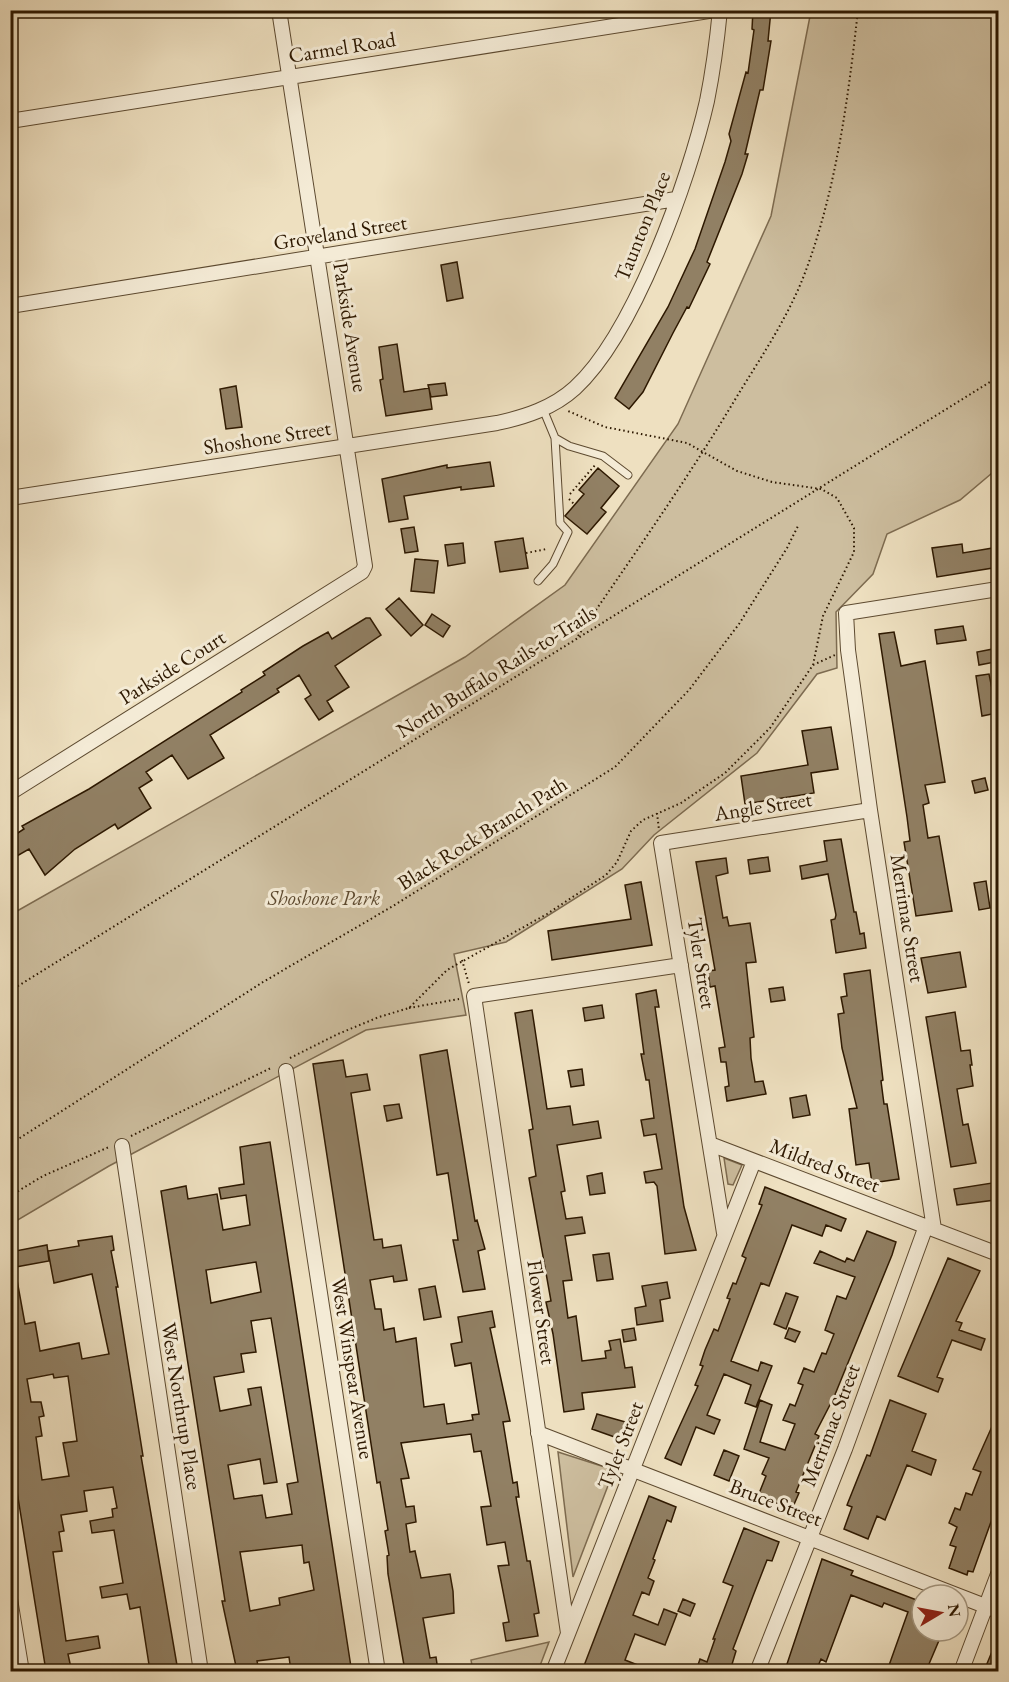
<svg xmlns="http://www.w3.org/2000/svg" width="1009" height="1682" font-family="'EB Garamond',serif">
	<rect width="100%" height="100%" fill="#eee0c0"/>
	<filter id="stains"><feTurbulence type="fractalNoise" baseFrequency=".00333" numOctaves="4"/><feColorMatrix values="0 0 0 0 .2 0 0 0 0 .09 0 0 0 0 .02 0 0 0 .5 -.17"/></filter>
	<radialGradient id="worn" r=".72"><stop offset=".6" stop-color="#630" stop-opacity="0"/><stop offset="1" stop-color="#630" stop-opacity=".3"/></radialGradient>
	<!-- green -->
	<path fill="#cdbe9f" stroke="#7d6b50" stroke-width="1.5" d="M811,11H998V468L960,500L887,534L873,574L836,612L837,668L817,674L757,753L654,835L622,869L506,942L454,954L466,1015L366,1030L109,1166L11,1224L10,915L465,657L565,585L678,424L771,216Z
		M724,1158L742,1165L733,1185L728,1184Z
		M558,1452L614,1470L573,1577Z
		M549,1642L538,1671H473L471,1660Z"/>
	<!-- building -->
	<path fill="#918064" stroke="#2d1800" stroke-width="1.5" fill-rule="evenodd" d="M753,10H771L768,41H771L763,90H760L745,154H748L742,174L707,262L710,264L689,308L687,307L673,333L643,392L629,409L615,398L668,307L695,249L725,162L731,141L729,134L746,72L748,73L754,30L752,29Z
		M457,262L463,298L447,301L441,265Z
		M397,344L404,392L429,388L432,409L386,416L380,380L383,379L379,347Z
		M445,383L447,395L431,397L428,385Z
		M236,386L242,427L226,429L220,389Z
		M490,462L494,486L461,490V487L404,496L408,519L389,522L382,479L447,465V468Z
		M598,468L619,486L601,508L606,512L587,534L565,516L584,494L579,490Z
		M414,527L418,551L405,553L401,529Z
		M523,538L528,568L500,572L495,542Z
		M463,543L465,563L448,566L445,545Z
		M962,544L963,553L999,547V567L937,577L932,548Z
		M415,559L438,561L434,593L411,591Z
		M399,598L423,625L411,636L386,609Z
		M432,614L450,626L443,637L425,625Z
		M366,618H370L381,635L335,666L349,687L327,701L333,711L319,720L305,699L311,695L299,675L277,689L279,692L210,735L224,758L188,779L172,755L146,772L152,780L139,788L151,808L118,829L115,824L75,849L45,875L29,849L10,860V838L24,829L22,826L89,789L242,692L241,690L265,675L263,672L303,646L328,632L332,639Z
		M963,626L966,640L937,644L935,630Z
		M894,632L901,666L925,661L945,782L925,785L929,803L923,805L928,838L939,836L952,911L916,916L904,842L910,841L907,817L879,634Z
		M993,649L995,662L979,665L977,652Z
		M989,674L997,713L982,716L976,676Z
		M831,727L838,769L811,773L814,793L745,804L741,776L808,765L802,731Z
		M985,778L988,790L975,793L972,781Z
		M841,839L854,912H856L860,934L864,933L866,948L836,953L831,920L835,919L836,915L828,874L802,879L800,866L827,861L824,841Z
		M768,857L770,871L750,874L748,860Z
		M726,858L728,873L716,876L723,918L727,917L729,926L750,923L756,962L746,963L754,1037L750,1038L751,1058L755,1082L763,1081L766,1094L727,1101L725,1087L729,1086L726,1062H721L719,1048L725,1047L715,986L710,987L708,971L715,970L696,862Z
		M986,881L990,908L979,910L974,883Z
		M641,882L652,945L552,960L548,931L631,919L625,885Z
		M960,952L966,987L928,993L921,958Z
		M870,970L883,1080L881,1081L884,1104H887L899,1179L872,1183L869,1163L856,1165L849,1109L857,1108L842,1048L838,1014L844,1013L841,997L847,996L844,974Z
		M783,987L785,1000L771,1002L769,989Z
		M656,990L659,1007H655L684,1207L696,1250L665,1254L657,1186L654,1182L646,1183L644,1172L662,1169L656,1134L644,1136L641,1120L654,1118L649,1080H646L641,1054H644L636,994Z
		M602,1005L604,1018L585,1021L583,1008Z
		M532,1010L547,1109L570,1106L573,1125L598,1121L601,1138L557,1145L565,1191L561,1192L566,1219L582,1217L585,1233L565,1236L572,1280L563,1281L568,1318L576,1316L582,1361L606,1358L605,1351L611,1350L609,1341L620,1339L625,1368L632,1367L635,1387L582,1393L584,1409L564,1412L553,1334L546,1302L551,1301L529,1178L536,1176L529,1130L533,1129L515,1013Z
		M955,1012L961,1051L970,1050L972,1065H970L973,1086L957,1089L963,1125L968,1124L976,1163L951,1167L926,1017Z
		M447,1050L475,1221L477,1220L485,1249L478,1251L485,1289L463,1292L453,1240H458L448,1173L437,1175L420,1055Z
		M343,1060L346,1077L367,1074L370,1090L351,1093L374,1240L382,1239L383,1248L401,1245L407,1280L394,1282L393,1276L370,1280L375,1309H381L384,1330L394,1328L396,1342L416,1338L424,1407L444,1404L447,1424L473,1420L472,1415L479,1414L471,1363L455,1366L451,1344L462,1342L458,1317L492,1311L495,1327L490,1328L510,1421L503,1422L513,1483L517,1482L519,1497H516L527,1561H530L539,1613L534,1614L538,1636L506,1641L503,1623L509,1622L498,1566L509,1565L505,1542L487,1545L481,1507L491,1506L481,1451L474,1452L471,1434L401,1443L409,1478L401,1479L406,1507L414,1506L416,1522L406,1524L410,1552L415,1551L421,1578L450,1574L453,1591L454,1613L423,1618L430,1658L436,1657L438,1671H405L388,1574L387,1556L389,1555L385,1531L388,1530L380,1482L377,1483L313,1064Z
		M582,1069L584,1085L571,1087L568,1071Z
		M806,1095L810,1115L793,1118L790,1098Z
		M399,1104L402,1118L387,1121L384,1106Z
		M270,1142L351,1667L325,1671H291L289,1657L257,1661L259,1671H237L222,1601H225L221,1575L161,1191L186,1186L188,1199L217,1194L223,1230L250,1225L246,1195L221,1199L219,1188L244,1184L240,1147ZM256,1262L261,1292L211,1303L206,1270ZM271,1318L298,1482L287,1484L292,1514L266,1518L262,1495L234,1499L228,1465L260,1459L264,1484L277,1482L261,1387L248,1389L251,1405L220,1411L214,1377L244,1372L241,1354L256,1352L251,1321ZM302,1545L304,1563L309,1562L314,1590L279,1598L280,1605L250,1611L240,1552Z
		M602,1173L605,1193L590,1195L587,1176Z
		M992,1183L995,1200L957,1205L954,1189Z
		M765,1187L846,1219L841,1231L826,1225L822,1236L792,1225L769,1286L761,1283L731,1361L758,1371L761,1362L772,1366L756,1407L745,1403L751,1385L724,1374L707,1415L720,1420L714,1434L696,1427L681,1465L665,1458L698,1386L695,1385L703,1366L700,1365L705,1350L714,1329L718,1331L730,1299L727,1298L733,1283L736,1284L746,1258L742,1256L762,1205L759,1204Z
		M867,1231L896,1242L892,1255L834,1397L815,1434L819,1436L796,1492L799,1493L792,1509L758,1496L766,1476L762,1474L769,1458L744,1449L760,1400L772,1405L760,1442L785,1450L795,1424L783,1420L790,1404L795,1406L803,1385L798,1383L804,1368L814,1372L822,1353L826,1354L834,1334L825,1330L832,1310L837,1296L846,1299L855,1277L814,1263L820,1251L845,1262L847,1258L854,1261Z
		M112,1236L114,1250L111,1251L118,1287H116L143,1456H141L178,1671H150L140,1607L130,1609L127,1594L102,1598L100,1587L123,1583L114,1530L92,1533L90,1521L113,1517L112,1509L117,1508L113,1487L84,1491L87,1511L61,1515L64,1531L59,1532L62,1551L53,1552L66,1641L98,1636L100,1648L68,1654L71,1668L46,1671L10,1448V1280H17L25,1324L35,1322L40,1351L79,1343L82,1359L109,1354L92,1274L54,1283L48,1251L79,1246L78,1241ZM53,1374L54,1378L68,1376L77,1441L63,1443L69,1476L42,1480L36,1437L42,1436L39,1417L44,1416L41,1402H31L27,1379Z
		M47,1245L49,1261L10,1268V1252Z
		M609,1253L613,1279L597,1281L593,1255Z
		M948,1258L980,1271L956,1321L962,1323L959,1330L985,1339L981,1350L952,1340L937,1377L943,1379L938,1392L898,1376Z
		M667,1282L670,1298L660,1300L663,1321L637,1325L635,1308L646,1306L642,1286Z
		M435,1286L441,1317L424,1320L419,1289Z
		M786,1293L798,1297L786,1329L774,1324Z
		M634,1328L636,1340L624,1342L622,1330Z
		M789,1328L800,1332L795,1342L785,1338Z
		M890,1400L926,1414L912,1451L936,1460L931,1475L907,1465L885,1520L877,1516L868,1539L844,1529L852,1507L847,1505L867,1455L870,1456Z
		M998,1413L999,1489L993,1504L997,1505L973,1572L968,1571L967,1575L949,1568L956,1547L950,1545L957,1527L949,1523L955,1508L960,1510L966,1493L972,1495L981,1472L973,1469Z
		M597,1414L629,1423L623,1440L592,1429Z
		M724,1450L739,1456L729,1481L714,1475Z
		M649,1496L676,1507L671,1522L667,1520L653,1559L655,1560L648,1578L654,1581L649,1595L642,1592L633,1615L658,1625L664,1609L677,1614L665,1645L635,1634L625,1660L653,1671H582Z
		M744,1528L779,1542L772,1561L767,1560L753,1596L733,1649L736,1651L730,1671H696L700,1659L707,1662L715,1639H713L733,1586L723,1582Z
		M822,1559L853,1571L851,1575L922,1602V1631H943L926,1671H887L908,1612L884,1603L882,1607L851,1595L826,1662L821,1659L816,1671H798L786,1667Z
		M683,1599L695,1604L690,1616L678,1611Z
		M998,1637L999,1671H984Z"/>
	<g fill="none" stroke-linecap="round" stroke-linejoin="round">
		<!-- service casing -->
		<g stroke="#5d4a30" stroke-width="9">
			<path id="service" d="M555,438L569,446L603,456L628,475
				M538,581L553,564L568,532L560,523L555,438L543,409"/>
		</g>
		<!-- minor casing -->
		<g stroke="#5d4a30" stroke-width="16">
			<path id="minor" d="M10,121L715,10
				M10,306L676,199
				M10,498L497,423C525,417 553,408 575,388C634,334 689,180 707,101C713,71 717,41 720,10
				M10,793L362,572L365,566L279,10
				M286,1071L378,1672
				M710,1144L998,1254
				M122,1146L201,1672
				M934,1229L870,810L848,650L846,613L998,589
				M724,1233L661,843L870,810
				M538,1433L998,1611
				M10,1599L22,1672
				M568,1633L474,996L681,965
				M553,1672L754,1161
				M757,1672L845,1449L926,1226
				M961,1672L998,1574"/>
		</g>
		<!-- path -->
		<path stroke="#2d1800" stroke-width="2" stroke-dasharray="1.5 3" stroke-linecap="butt" d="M570,494L596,464
			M569,499L574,504
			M526,553L547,549
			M578,636C633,556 689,477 739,393C762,356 787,318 803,278C836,193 848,100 858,10
			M813,665L835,655
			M657,813L659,830
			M462,960L469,984
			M10,991L998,377
			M409,1008L459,999
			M290,1058L338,1034L379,1017L409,1008L447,970L547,914L606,875L617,862L631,831L643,820L681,803L725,773L770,728L813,665L823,616L854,552V528L837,498L821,489L772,482L737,471L687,443L605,427L568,411
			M131,1136L271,1068
			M12,1143L263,982L393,906L615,767L689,690L739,624L787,548L799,524
			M10,1196L43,1176L109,1147"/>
		<!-- service -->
		<use href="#service" stroke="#f4ebd6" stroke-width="7"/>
		<!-- minor -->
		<use href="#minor" stroke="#f4ebd6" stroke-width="14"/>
	</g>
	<g text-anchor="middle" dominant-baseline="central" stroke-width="6" stroke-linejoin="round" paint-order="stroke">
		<!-- street labels -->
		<g font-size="21" fill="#2d1800" stroke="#f4ebd6">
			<text transform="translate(342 47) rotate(-9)">Carmel Road</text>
			<text transform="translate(642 226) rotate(-68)">Taunton Place</text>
			<text transform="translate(340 232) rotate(-9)">Groveland Street</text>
			<text transform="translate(351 327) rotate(81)">Parkside Avenue</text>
			<text transform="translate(267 437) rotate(-9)">Shoshone Street</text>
			<text transform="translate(172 667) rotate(-32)">Parkside Court</text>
			<text transform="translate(496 671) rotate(-32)">North Buffalo Rails-to-Trails</text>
			<text transform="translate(763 806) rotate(-9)">Angle Street</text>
			<text transform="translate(482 833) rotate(-32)">Black Rock Branch Path</text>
			<text transform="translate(908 918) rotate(81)">Merrimac Street</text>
			<text transform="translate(702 963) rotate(81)">Tyler Street</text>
			<text transform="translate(825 1165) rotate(21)">Mildred Street</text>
			<text transform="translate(542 1312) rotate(82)">Flower Street</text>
			<text transform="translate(353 1368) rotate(81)">West Winspear Avenue</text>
			<text transform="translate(182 1406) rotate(81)">West Northrup Place</text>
			<text transform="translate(830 1425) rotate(-69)">Merrimac Street</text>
			<text transform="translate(620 1445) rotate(-69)">Tyler Street</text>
			<text transform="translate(776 1502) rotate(21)">Bruce Street</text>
		</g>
		<!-- park labels -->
		<g font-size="21" font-style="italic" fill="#5d4a30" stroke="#f4ebd6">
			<text x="324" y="897">Shoshone Park</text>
		</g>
	</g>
	<!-- margin -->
	<rect width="1009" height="1682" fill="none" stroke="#eee0c0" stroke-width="36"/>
	<rect x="12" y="12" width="985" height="1658" fill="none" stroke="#2d1800" stroke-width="3"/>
	<rect x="18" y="18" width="973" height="1646" fill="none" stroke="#2d1800" stroke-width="1.5"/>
	<!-- north arrow -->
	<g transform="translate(940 1613) rotate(80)"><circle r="28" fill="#f4ebd6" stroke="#a49780" stroke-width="1.5"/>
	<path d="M0-4.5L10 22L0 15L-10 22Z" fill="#8f2418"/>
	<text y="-9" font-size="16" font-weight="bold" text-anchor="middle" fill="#2d1800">N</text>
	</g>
	<rect width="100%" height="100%" filter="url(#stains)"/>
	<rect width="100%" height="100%" fill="url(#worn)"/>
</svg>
